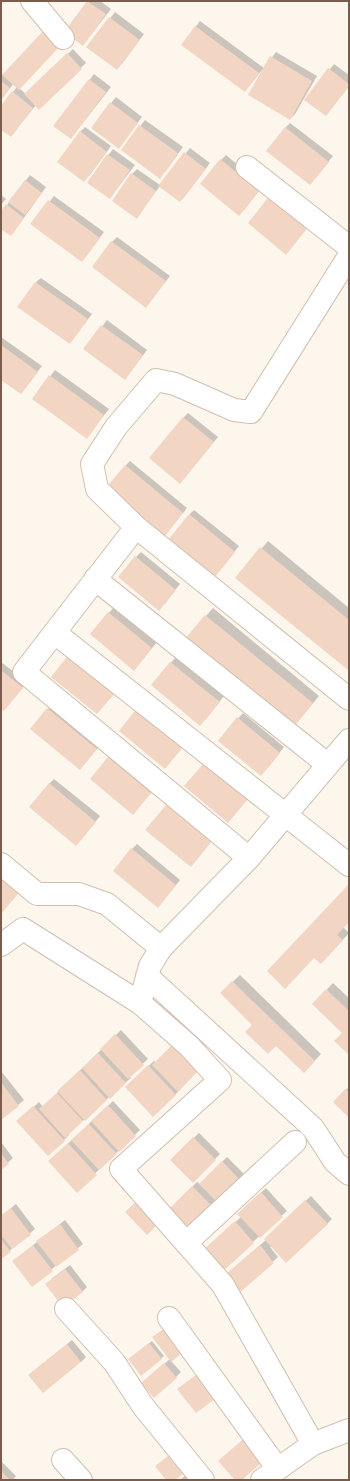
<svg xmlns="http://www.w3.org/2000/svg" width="350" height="1481" font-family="'Varela Round',sans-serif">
	<rect width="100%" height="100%" fill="#fdf6ec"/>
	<!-- shadow -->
	<path fill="#0003" d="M89,1H100L111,9L83,45L66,32Z
		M115,12L144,34L122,64L88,47Z
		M200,21L264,68L276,52L317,76L295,114L290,119L263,71L262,70L245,91L182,44Z
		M73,49L86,63L39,108L36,105L11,136L1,128V107L17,87L14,83L1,100V73L26,94Z
		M334,64L349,75V86L326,115L306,100Z
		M94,74L111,87L71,138L55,126Z
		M116,97L142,117L119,147L92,128Z
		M145,120L183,147L165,172L122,150Z
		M290,123L333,156L310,184L285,128Z
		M85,127L111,146L89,176L80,132Z
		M190,148L210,163L185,196L180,201L160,186L137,217L132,174L137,169L160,185Z
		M113,149L135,165L110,198L88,182Z
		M226,155L263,186L244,210L221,160Z
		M30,175L46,187L13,233L1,228V213Z
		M1,195L6,199L1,205Z
		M54,196L104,232L82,261L32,224Z
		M117,237L170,276L146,306L112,242Z
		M41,278L92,314L70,343L36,282Z
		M107,320L147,350L125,379L85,349Z
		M1,337L42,366L21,393L1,378Z
		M55,370L109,409L87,437L33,399Z
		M188,413L218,437L185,477L183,418Z
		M130,461L187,508L170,529L125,466Z
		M194,510L239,546L219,571L189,515Z
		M268,541L349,608L348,669L237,578Z
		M141,552L180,584L164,604L136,557Z
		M114,607L157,642L139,664L91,634Z
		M213,608L319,696L294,726L187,638Z
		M176,657L224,696L205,720L152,685Z
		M1,662L27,682L8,705L1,708Z
		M53,704L101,744L80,769L48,709Z
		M243,713L284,747L266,770L219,740Z
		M114,753L155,788L138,808L109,758Z
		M54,779L100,816L81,840L49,784Z
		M137,844L180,880L163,901L132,849Z
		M349,885V921L343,927L349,933L328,956H315L268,971Z
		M240,975L321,1054L304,1072L221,993Z
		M333,983L349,998V1054L344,1033L313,1004Z
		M121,1030L148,1059L129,1076L131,1078L126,1082L68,1134L69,1135L64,1140L23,1117L39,1102L43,1107Z
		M154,1061L181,1089L153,1116L126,1087Z
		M1,1071L24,1100L1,1119Z
		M349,1087V1116L334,1102Z
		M113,1101L140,1130L77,1191L55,1156Z
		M199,1133L220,1154L193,1181L171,1160Z
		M1,1142L13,1158L1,1169Z
		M227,1157L247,1177L189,1234L167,1212L197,1182L200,1184Z
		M266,1188L287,1211L221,1271L208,1246L241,1217L243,1209Z
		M311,1196L332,1219L327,1224L272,1246L270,1247L278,1257L239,1292L230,1271L266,1240L270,1234Z
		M16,1204L35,1229L1,1258V1216Z
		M65,1220L83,1244L32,1285L13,1261Z
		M70,1265L87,1287L82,1292L51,1279Z
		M175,1321L171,1361L181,1372L176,1377L147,1378L170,1359L153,1337Z
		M72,1340L86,1357L81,1362L35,1370Z
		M152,1341L164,1356L141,1374L132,1357Z
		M1,1461L16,1476L13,1480H1Z
		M195,1468L205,1480H180Z"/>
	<!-- building -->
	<path fill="#f3d5c3" d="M87,1L106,14L83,46L64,32Z
		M109,17L140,40L117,70L86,47Z
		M195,26L259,73L245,92L181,45Z
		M44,30L61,45L19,90L2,75Z
		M67,53L82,69L39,110L24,94Z
		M270,56L312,81L290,120L248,95Z
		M328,68L349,84V86L326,116L304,100Z
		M89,79L106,92L71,139L53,126Z
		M1,81L10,88L1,100Z
		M12,91L33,108L11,137L1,130V106Z
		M110,102L138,123L119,149L91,128Z
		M139,125L178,153L160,179L121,150Z
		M285,127L329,162L310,185L266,151Z
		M80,131L107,152L84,182L57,162Z
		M184,152L206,169L180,202L158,186Z
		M107,154L130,170L110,199L87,183Z
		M220,159L259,191L239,216L200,184Z
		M131,173L156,191L137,219L112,201Z
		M25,180L42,193L25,215L8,202Z
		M271,194L309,226L286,255L248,223Z
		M48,200L100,238L82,262L30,224Z
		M6,204L24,218L11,236L1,229V211Z
		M111,241L166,281L146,308L92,267Z
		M35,282L88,319L70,344L17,307Z
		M101,325L143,355L125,380L83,349Z
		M1,345L38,372L21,394L1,380Z
		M49,375L104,415L87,439L32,399Z
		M183,417L214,442L180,484L149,458Z
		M125,465L183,513L165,536L106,488Z
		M189,514L235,552L215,577L168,540Z
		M260,547L349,620L348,670L235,578Z
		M135,556L176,590L159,611L118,577Z
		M108,612L152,648L134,671L90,634Z
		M205,615L313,703L294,727L185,639Z
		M70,653L117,691L97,714L51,677Z
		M170,662L220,702L200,726L151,685Z
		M1,670L23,688L4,711L1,709Z
		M47,708L97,749L80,770L30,729Z
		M137,708L183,747L165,769L119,731Z
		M237,717L280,753L261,776L218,741Z
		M108,757L151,793L133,815L90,779Z
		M204,763L248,799L228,823L184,786Z
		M49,783L96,822L76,846L29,807Z
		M167,804L212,841L191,867L145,830Z
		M131,848L176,885L158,908L113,871Z
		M1,872L22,889L2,913L1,911Z
		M348,885L349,922L337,935L343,940L321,964L314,958L285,989L267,971Z
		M232,981L315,1061L304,1073L276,1046L268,1054L245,1032L252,1025L220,993Z
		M326,989L349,1011V1055L334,1041L342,1033L312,1004Z
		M115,1034L144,1065L128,1079L100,1049Z
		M176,1041L202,1067L178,1092L152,1065Z
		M98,1053L126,1083L110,1099L82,1068Z
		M148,1065L176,1095L153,1117L125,1087Z
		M80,1070L107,1100L85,1121L57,1091Z
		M1,1082L19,1106L1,1120Z
		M345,1089L349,1092V1118L333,1102Z
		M57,1093L83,1121L65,1138L39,1109Z
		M108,1105L136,1136L119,1152L91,1121Z
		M33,1106L65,1141L48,1156L16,1121Z
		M89,1124L117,1154L99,1170L71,1140Z
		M193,1137L216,1160L193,1183L170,1160Z
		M68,1143L97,1175L77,1193L48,1161Z
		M1,1153L9,1164L1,1170Z
		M222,1161L243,1183L220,1205L199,1184Z
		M192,1186L215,1209L189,1235L166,1212Z
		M261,1192L283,1217L260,1238L237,1214Z
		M305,1200L328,1224L286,1263L264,1239Z
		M136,1202L157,1225L147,1235L125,1212Z
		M11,1208L31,1235L12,1249L1,1235V1216Z
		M235,1221L254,1243L221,1273L202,1251Z
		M60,1224L79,1250L56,1267L36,1241Z
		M1,1239L11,1252L1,1259Z
		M33,1245L53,1271L32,1287L12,1261Z
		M260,1245L274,1263L239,1293L224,1276Z
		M65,1269L83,1292L63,1307L45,1284Z
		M170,1325L187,1349L171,1362L152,1337Z
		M149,1343L162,1359L141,1376L128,1359Z
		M67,1344L81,1362L43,1393L28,1375Z
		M164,1363L177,1378L154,1398L141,1383Z
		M200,1372L219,1396L196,1413L177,1389Z
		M249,1434L269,1456L242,1480H235L218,1461Z
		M176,1450L190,1469L175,1480H166L155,1466Z
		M1,1471L10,1480H1Z"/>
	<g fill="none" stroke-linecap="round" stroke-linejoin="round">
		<!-- minor casing -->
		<g stroke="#d1beb0" stroke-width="24">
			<path id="minor" d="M32,1L63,38
				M247,167L349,247
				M349,256L251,412L234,410L175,384L156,380L116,427L92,464L97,489L136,527L349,699
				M136,527L24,672L249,858
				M95,579L327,764
				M55,633L349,865
				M1,864L37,894H79L107,904L161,948L150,966L140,1003L189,1046L220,1080L121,1169L223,1285L313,1444
				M1,945L23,929L140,1003
				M161,948L249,858L349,740
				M147,976L313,1128L335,1162L349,1174
				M186,1243L295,1142
				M66,1309L114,1362L143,1406L203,1480
				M169,1318L278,1469
				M63,1460L81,1480
				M262,1480L313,1444L349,1430"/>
		</g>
		<!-- minor -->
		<use href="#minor" stroke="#fff" stroke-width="22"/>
	</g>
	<!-- border -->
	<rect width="350" height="1481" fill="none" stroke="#7a5c4d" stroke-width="4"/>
</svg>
